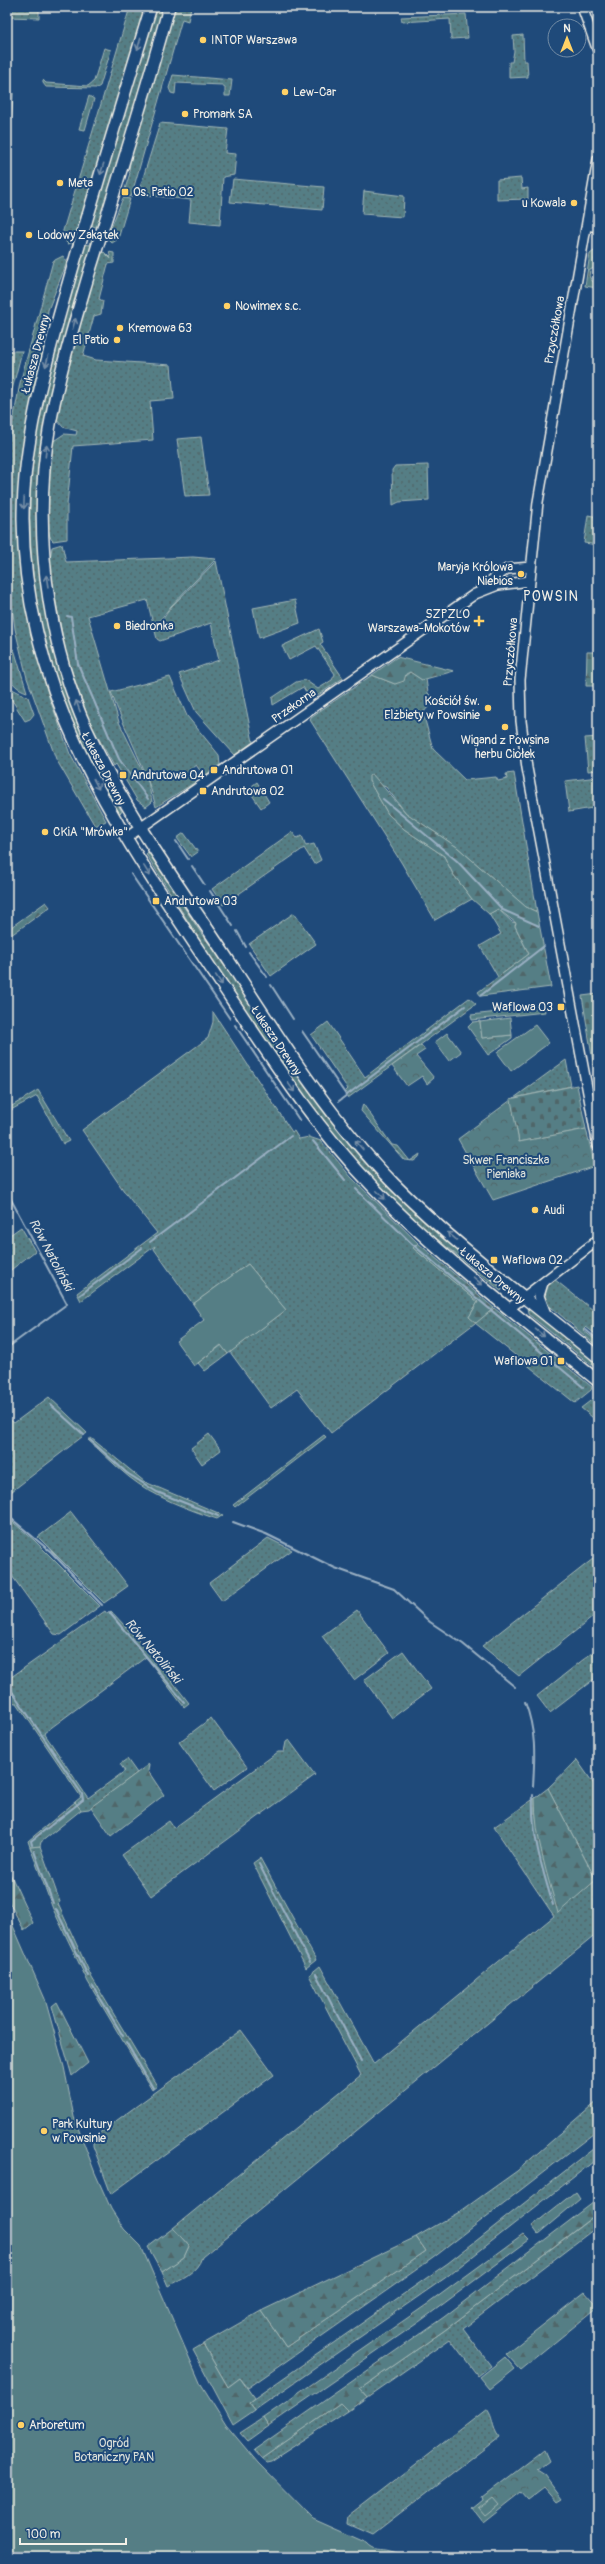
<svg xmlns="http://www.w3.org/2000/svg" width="605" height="2564" font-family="Pangolin,sans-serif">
	<defs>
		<pattern id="grass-dots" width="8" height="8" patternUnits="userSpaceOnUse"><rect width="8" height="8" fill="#557e85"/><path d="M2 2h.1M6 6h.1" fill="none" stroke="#506669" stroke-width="1.8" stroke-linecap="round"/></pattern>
		<pattern id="forest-firs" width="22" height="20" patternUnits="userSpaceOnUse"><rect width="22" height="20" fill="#557e85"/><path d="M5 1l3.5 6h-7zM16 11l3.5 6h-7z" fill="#506669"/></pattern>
		<pattern id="cemetery-stones" width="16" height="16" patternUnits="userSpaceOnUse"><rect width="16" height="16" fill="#557e85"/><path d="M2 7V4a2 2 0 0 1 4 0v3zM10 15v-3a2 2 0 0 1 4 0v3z" fill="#506669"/></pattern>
		<pattern id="park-crowns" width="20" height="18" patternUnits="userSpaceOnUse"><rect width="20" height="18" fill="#557e85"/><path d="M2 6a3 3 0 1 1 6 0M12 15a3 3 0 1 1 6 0" fill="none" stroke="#506669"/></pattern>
	</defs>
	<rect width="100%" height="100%" fill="#1f4a7a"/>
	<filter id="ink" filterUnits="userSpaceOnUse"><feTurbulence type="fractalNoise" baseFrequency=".025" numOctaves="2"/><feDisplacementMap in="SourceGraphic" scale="8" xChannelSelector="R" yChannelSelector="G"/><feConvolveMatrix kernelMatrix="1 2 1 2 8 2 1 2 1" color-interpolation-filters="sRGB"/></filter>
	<g filter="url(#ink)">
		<!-- grass -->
		<path fill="url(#grass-dots)" stroke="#a4b8b6" d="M7,7H39V18L7,17Z
			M130,7H146L77,235H75L72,243L68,244L63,239L62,234Z
			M155,7H165L99,228L92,226L86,237Z
			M175,7H191L188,21L182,19L131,197L126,195L127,190L125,189L130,173L129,172L131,152Z
			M466,14L468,38L451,39L450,19L402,22L401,17Z
			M523,35L524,61H527L528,77L509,78V62H512L514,51L513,36Z
			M104,48L111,50L100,86L97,88L46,87L43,83V80L46,83L88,86L94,81Z
			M173,75L232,80L230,96H225V87L222,85L176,83L175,94L171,93L169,88Z
			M7,92L13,93L11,126L7,125Z
			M160,123L228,129L225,153L236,154L234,175L223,177L220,225L189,222L191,200L138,194Z
			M521,178L522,189L528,188V199L497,200V180Z
			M233,179L324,187L322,210L230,202Z
			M364,191L404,196L403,217L362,214Z
			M123,198L130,199L118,239L112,243L108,239V235Z
			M93,234L97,235L76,301L38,516L78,719L95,761L122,812L119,813C101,780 78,745 65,709C28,609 20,503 42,399C53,347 70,295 84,244L90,245Z
			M104,252L111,259L109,252L114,253V263L108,264L99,299L103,301L101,314L94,316L83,356L96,360L171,365L174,399L150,401L153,440L73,446L67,505V539L53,541C41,533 51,458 52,442L64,434L76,435L77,431L63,427L56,419L71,354L100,255Z
			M63,256L67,262L48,310L44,350L29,415L18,528L20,557L31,633L49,697L70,754L106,821L95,826L56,759L27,678L15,629L7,567V454L20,383L53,261Z
			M7,351H22L11,394H7Z
			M201,437L209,495L185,496L177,439Z
			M428,465L429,500L399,502L393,505L392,470L395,466Z
			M588,515L598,517V545L584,543Z
			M62,544L66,562L193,557L216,559L171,606L154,628L147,600L88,616L119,722L148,781L152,802L146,807L137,800L116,764L114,766L89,721L66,654L49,566L52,547Z
			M216,561L253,742L235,755L196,712L179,674L219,660L211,623L160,641L157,639L155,631L171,607Z
			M295,600L300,623L259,638L253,608Z
			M319,629L323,642L320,644L343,678L311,700L303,687L273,705L272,698L296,682L305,680L318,689L332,680L335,674L316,646L289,660L282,646Z
			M14,649L27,692C8,686 7,672 7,654Z
			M410,672L422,680L426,679L428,693L434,700L423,713L433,749L465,780L496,777L498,781L507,779L506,774L514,773L537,912L526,907L457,847L406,813L386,787L369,781L388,814L404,829L444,856L453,874L472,899L435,920L401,862L310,720L311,717L372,675L395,684Z
			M170,677L187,716L219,755L220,765L204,776L196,765L189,770L197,781L156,807C146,767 125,731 111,692Z
			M10,688L28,697L34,714L30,719L25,721L7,692Z
			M598,737V770L588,771L585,738Z
			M598,777V807L569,812L565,781Z
			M257,782L269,802L261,808L248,789Z
			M292,832L297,838L302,836L306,846L314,844L321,860L314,864L304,848L223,905L212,889Z
			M184,833L198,852L191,857L177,838Z
			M148,852L203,936L225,963L337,1126L505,1286L501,1291L410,1217L366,1173L311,1108L206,950L146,854Z
			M498,909L512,922L517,923L515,926L529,954L498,977L480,946L501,934L489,914Z
			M294,913L316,944L271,976L249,944Z
			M469,998L476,1004L348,1098L345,1092L348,1089L311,1035L328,1022L365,1077Z
			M213,1012L292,1132L294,1131L299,1139L309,1137L321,1141L351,1177L418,1243L413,1248L478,1302L469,1317L476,1322L494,1308L592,1387L591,1390L575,1403L475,1323L331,1433L297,1389L271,1408L230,1352L286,1310L248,1264L193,1304L154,1249L155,1246L81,1301L77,1293L157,1233L126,1194L82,1130L208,1038L213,1022Z
			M566,1060L571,1086L514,1098Z
			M38,1090L69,1141L63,1144L37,1096L7,1112V1109Z
			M363,1104L392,1145L398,1146L410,1161L420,1154L419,1157L414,1161L404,1160L361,1111Z
			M21,1227L35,1251L7,1273V1237Z
			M554,1279L598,1314V1336L586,1327L583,1330L598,1342V1347L545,1302L543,1297L545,1287Z
			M527,1307L598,1362V1370L528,1314Z
			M222,1345L228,1354L205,1371L198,1363Z
			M598,1395V1422L581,1408Z
			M49,1397L87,1433L7,1495V1417L14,1423Z
			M209,1434L221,1450L202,1464L191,1448Z
			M324,1435L326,1437L235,1507L233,1505Z
			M91,1438L145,1482L223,1515L217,1519C187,1509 154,1497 129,1477C115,1466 102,1452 88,1440Z
			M71,1512L128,1586L104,1603L38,1537Z
			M7,1517L34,1540L100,1606L61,1635L54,1634L7,1569Z
			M268,1538L292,1550L222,1601L209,1583Z
			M598,1555V1613L519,1676L482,1646Z
			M357,1610L389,1653L354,1680L322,1636Z
			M105,1611L107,1614L111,1611L151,1654L189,1703L184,1707L146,1657L44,1733L88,1798L125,1771L120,1764L127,1759L137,1773L89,1809L81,1810L75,1802L81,1797L17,1703L7,1702V1680Z
			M598,1648V1676L550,1713L537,1696Z
			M403,1651L431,1689L392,1718L364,1680Z
			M211,1718L247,1767L214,1791L179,1742Z
			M289,1740L315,1775L151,1896L122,1855L169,1821L174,1828L278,1752H284L286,1742Z
			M577,1760L598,1790V1933L202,2257C197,2273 182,2278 168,2286L162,2272L184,2257L189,2246L173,2228L361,2075L309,1975L320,1966L374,2064L554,1916L494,1827L535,1798V1814L596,1880L548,1788Z
			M40,1846L60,1902L58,1904L92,1978L157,2086L152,2090L88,1982L53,1909L30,1847Z
			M260,1858L316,1960L306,1968L253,1863Z
			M241,2030L274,2075L111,2194L93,2146V2143L100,2138L98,2134Z
			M598,2101V2130L433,2258L248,2388L240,2378L228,2387L203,2344L261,2311L286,2347L426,2251L416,2237L461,2211L517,2171Z
			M598,2145V2158L445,2278L255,2410L249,2402L448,2263Z
			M598,2213V2226L463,2329L491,2366L478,2376L450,2339L367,2397L360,2389L445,2330Z
			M340,2403L348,2411L271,2461L266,2462L261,2458Z
			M487,2409C494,2418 491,2426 499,2437L373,2534L348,2523L349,2516Z
			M263,2418L268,2426L247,2441L240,2433Z"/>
		<!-- forest -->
		<path fill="url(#forest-firs)" stroke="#a4b8b6" d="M89,96L94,99L85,130L79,129Z
			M598,248V256L594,259L598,266L590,270L589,276L592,281L598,282L597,288L585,286L590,254Z
			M587,652H598V686H586Z
			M397,657L454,671L422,680L410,672L406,674L404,681L395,684L372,675Z
			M372,774L406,813L457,847L526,907L537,912L551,987L481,996L478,992L529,954L515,926L516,923L498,909L489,914L472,899L453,874L444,856L404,829L388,814L369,781V776Z
			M46,902L50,907L7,938V930Z
			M418,1243L494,1308L476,1323L469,1317L478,1302L413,1248Z
			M149,1764L148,1771L164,1795L111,1836L91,1807Z
			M548,1788L596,1880L558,1913C547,1874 535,1838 535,1798Z
			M75,1802L81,1810L41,1842L40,1846L30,1847L28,1841Z
			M7,1867L33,1923L24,1930L7,1898Z
			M57,2002L88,2063L72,2076L52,2006Z
			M575,2192L580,2199L538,2234L532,2226Z
			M598,2199V2213L591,2218L445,2330L360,2389L367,2397L348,2411L340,2403L261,2458L254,2450L444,2317Z
			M173,2228L189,2246L184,2257L162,2272L148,2247Z
			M523,2234L529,2240L419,2322L268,2426L263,2418L429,2303Z
			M416,2237L426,2251L286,2347L261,2311Z
			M585,2292L598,2307L521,2370L506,2354Z
			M203,2344L228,2387L240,2378L254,2398L249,2402L255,2410L233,2425L193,2350Z"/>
		<!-- cemetery -->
		<path fill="url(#cemetery-stones)" stroke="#a4b8b6" d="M598,994V1092L582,996Z
			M577,1085L586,1129L519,1142L510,1099Z"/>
		<!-- park -->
		<path fill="url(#park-crowns)" stroke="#a4b8b6" d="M480,1021L482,1038L512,1035V1038L488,1055L468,1027L473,1022Z
			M421,1045L425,1050L416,1056L434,1078L427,1084L422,1076L407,1086L392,1066Z
			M511,1100L519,1142L586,1129L595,1166L493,1200L458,1139Z
			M544,2450L549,2461L537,2470L545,2475L563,2499L558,2502L545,2487L528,2500L521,2492L483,2522L473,2509L484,2500L483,2497Z"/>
		<!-- garden -->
		<path fill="#557e85" stroke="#a4b8b6" d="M544,1007L545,1012L472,1020L471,1015Z
			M510,1018L512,1035L482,1038L480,1022Z
			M535,1025L549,1043L511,1071L497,1052Z
			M447,1033L461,1052L449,1061L435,1042Z
			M248,1264L286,1310L228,1354L221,1345L194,1366L176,1341L204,1320L193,1304Z
			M7,1912L45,1999L64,2067L74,2117L95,2173L111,2209L124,2229L141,2246L201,2385L226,2425L258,2463L313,2519L367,2543C375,2552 382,2548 391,2551C397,2552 402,2555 407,2557H7Z
			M505,2357L515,2369L490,2389L480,2377Z
			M493,2497L499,2504L485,2515L479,2508Z"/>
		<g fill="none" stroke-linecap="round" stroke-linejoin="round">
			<!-- stream -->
			<path stroke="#9ab0c3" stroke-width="2" d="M67,616L71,617L78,664L119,759L148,799
				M383,799L457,861L503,910L539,926
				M176,841L188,859
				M192,866L204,884
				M131,874L230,1019
				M210,891L233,926
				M237,931L246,947
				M249,952L267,977
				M271,985L293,1019
				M480,996L544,946
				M235,1025L300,1121
				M302,1031L346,1095
				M339,1101L465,1006
				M313,1141L345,1180
				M356,1189L412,1244L583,1387
				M7,1192L67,1304L7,1348
				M150,1242L291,1136
				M80,1295L142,1248
				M586,1330L598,1340
				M597,1398H598
				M51,1405L84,1435
				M90,1440L127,1473L157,1492L218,1516
				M7,1515L51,1552L102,1605
				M233,1522L266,1534L335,1568L394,1589L430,1622L463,1644L515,1687
				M109,1612L184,1702
				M7,1684L82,1794L83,1800L31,1841L32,1845
				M525,1702C536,1731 535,1755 533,1786
				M533,1795C531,1834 542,1868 553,1905
				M34,1851L53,1903
				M259,1864L310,1962
				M56,1909L88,1976
				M316,1974L361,2061
				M93,1986L123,2036
				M126,2042L153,2088"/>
			<!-- minor casing -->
			<g stroke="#f4f1e8" stroke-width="12">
				<path id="minor" d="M582,7L598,51
					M598,159L538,502L520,680L521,721L527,768L598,1146
					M587,225L598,227
					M481,588L507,569L531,567
					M126,838L475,594L498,585L530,581
					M543,1283L539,1296L546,1314
					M510,1308L598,1240"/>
			</g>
			<!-- major casing -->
			<g stroke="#f4f1e8" stroke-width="14">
				<path id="major" d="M151,7C122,102 93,196 66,291C45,366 23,440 23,519C24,699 121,833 216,976C265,1049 312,1124 374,1188C441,1257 523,1320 598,1381
					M169,7C145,95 117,183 90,270C71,335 50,401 44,469C37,557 51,650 87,730C125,813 181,888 231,964C281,1041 330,1119 394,1184C457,1247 530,1301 598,1357"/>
			</g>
			<!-- minor -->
			<use href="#minor" stroke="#1f4a7a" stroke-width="9"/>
			<!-- major -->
			<use href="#major" stroke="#1f4a7a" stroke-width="11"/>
		</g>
		<!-- one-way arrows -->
		<defs><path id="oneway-shaft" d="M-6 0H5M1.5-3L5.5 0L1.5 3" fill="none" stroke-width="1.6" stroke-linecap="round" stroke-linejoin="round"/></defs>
		<g stroke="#748da6">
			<use href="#oneway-shaft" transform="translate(139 44) rotate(107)"/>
			<use href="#oneway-shaft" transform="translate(102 169) rotate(107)"/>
			<use href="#oneway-shaft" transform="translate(74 324) rotate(-73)"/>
			<use href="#oneway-shaft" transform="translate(47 361) rotate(105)"/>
			<use href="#oneway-shaft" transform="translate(46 451) rotate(-83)"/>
			<use href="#oneway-shaft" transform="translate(24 503) rotate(92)"/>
			<use href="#oneway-shaft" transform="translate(47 581) rotate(-99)"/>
			<use href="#oneway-shaft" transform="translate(78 706) rotate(-111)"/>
			<use href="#oneway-shaft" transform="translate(96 784) rotate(62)"/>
			<use href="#oneway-shaft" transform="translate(147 871) rotate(58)"/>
			<use href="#oneway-shaft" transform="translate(219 980) rotate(56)"/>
			<use href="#oneway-shaft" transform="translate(291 1087) rotate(55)"/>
			<use href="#oneway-shaft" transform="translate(359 1145) rotate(-130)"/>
			<use href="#oneway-shaft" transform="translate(381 1195) rotate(45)"/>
			<use href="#oneway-shaft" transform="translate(452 1236) rotate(-140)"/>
			<use href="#oneway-shaft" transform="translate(478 1281) rotate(41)"/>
			<use href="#oneway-shaft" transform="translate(540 1333) rotate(40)"/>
		</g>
	</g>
	<!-- markers -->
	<g fill="#ffd166" stroke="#1f4a7a" stroke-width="1.5">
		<circle cx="203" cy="40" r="4"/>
		<circle cx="285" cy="92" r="4"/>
		<circle cx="185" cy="114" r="4"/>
		<circle cx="60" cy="183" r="4"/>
		<rect x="121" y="188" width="8" height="8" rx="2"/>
		<circle cx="574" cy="203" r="4"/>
		<circle cx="29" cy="235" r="4"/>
		<circle cx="227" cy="306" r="4"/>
		<circle cx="120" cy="328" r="4"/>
		<circle cx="117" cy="340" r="4"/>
		<circle cx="521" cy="574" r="4"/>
		<path d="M477 615h4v4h4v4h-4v4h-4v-4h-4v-4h4z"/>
		<circle cx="117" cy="626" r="4"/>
		<circle cx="488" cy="708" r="4"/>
		<circle cx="505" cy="727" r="4"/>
		<rect x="210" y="766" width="8" height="8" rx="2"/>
		<rect x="119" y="771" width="8" height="8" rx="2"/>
		<rect x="199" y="787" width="8" height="8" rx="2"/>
		<circle cx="45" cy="832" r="4"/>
		<rect x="152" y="897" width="8" height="8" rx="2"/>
		<rect x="557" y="1003" width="8" height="8" rx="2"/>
		<circle cx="535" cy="1210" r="4"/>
		<rect x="490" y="1256" width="8" height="8" rx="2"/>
		<rect x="557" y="1357" width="8" height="8" rx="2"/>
		<circle cx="44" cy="2131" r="4"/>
		<circle cx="21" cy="2425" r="4"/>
	</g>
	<g text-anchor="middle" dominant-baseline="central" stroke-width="4" stroke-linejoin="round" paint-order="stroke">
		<!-- poi labels -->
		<g font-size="12" fill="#f4f1e8" stroke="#1f4a7a" text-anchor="start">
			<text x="211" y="40">INTOP Warszawa</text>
			<text x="293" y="92">Lew-Car</text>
			<text x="193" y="114">Promark SA</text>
			<text x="68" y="183">Meta</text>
			<text x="133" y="192">Os. Patio 02</text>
			<text x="566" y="203" text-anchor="end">u Kowala</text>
			<text x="37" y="235">Lodowy Zakątek</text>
			<text x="235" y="306">Nowimex s.c.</text>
			<text x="128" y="328">Kremowa 63</text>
			<text x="109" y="340" text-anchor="end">El Patio</text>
			<text x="513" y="567" text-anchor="end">Maryja Królowa<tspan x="513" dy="14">Niebios</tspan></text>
			<text x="470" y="614" text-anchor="end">SZPZLO<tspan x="470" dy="14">Warszawa-Mokotów</tspan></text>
			<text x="125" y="626">Biedronka</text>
			<text x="480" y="701" text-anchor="end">Kościół św.<tspan x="480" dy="14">Elżbiety w Powsinie</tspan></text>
			<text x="505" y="740" text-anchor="middle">Wigand z Powsina<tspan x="505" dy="14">herbu Ciołek</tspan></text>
			<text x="222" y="770">Andrutowa 01</text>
			<text x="131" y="775">Andrutowa 04</text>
			<text x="211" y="791">Andrutowa 02</text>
			<text x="53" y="832">CKiA "Mrówka"</text>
			<text x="164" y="901">Andrutowa 03</text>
			<text x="553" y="1007" text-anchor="end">Waflowa 03</text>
			<text x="543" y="1210">Audi</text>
			<text x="502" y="1260">Waflowa 02</text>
			<text x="553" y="1361" text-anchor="end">Waflowa 01</text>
			<text x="52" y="2124">Park Kultury<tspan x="52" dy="14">w Powsinie</tspan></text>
			<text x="29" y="2425">Arboretum</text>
		</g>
		<!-- street labels -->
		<g font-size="12" fill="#f4f1e8" stroke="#1f4a7a">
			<text transform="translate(555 330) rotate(-80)">Przyczółkowa</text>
			<text transform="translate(36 354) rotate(-75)">Łukasza Drewny</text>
			<text transform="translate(511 652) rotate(-85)">Przyczółkowa</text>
			<text transform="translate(294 706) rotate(-35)">Przekorna</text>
			<text transform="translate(103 769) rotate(62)">Łukasza Drewny</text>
			<text transform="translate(276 1041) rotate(56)">Łukasza Drewny</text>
			<text transform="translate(492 1276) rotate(40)">Łukasza Drewny</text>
		</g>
		<!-- park labels -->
		<g font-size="12" fill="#dce0d9" stroke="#1f4a7a">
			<text x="506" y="1160">Skwer Franciszka<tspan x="506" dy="14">Pieniaka</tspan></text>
			<text x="114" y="2443">Ogród<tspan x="114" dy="14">Botaniczny PAN</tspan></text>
		</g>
		<!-- water labels -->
		<g font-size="13" font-style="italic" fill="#dee1df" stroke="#1f4a7a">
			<text transform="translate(51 1255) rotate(62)">Rów Natoliński</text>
			<text transform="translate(153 1651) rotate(50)">Rów Natoliński</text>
		</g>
		<!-- quarter labels -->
		<g font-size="14" letter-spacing="1" fill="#f4f1e8" stroke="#1f4a7a">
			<text x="551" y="596">POWSIN</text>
		</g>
	</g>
	<!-- margin -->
	<rect width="605" height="2564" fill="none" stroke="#1f4a7a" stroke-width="24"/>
	<rect x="12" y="12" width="581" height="2540" fill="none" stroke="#f4f1e8" stroke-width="1.5" filter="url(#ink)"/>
	<!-- north arrow -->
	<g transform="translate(567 38)"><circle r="19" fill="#1f4a7a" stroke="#748da6"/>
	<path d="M0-3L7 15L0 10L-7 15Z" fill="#ffd166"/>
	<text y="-6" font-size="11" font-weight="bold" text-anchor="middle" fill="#f4f1e8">N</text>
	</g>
	<!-- scale -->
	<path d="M20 2538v6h106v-6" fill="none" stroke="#f4f1e8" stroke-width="2"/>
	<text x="26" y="2538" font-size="12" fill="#f4f1e8" stroke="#1f4a7a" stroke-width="3" paint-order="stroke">100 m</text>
</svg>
